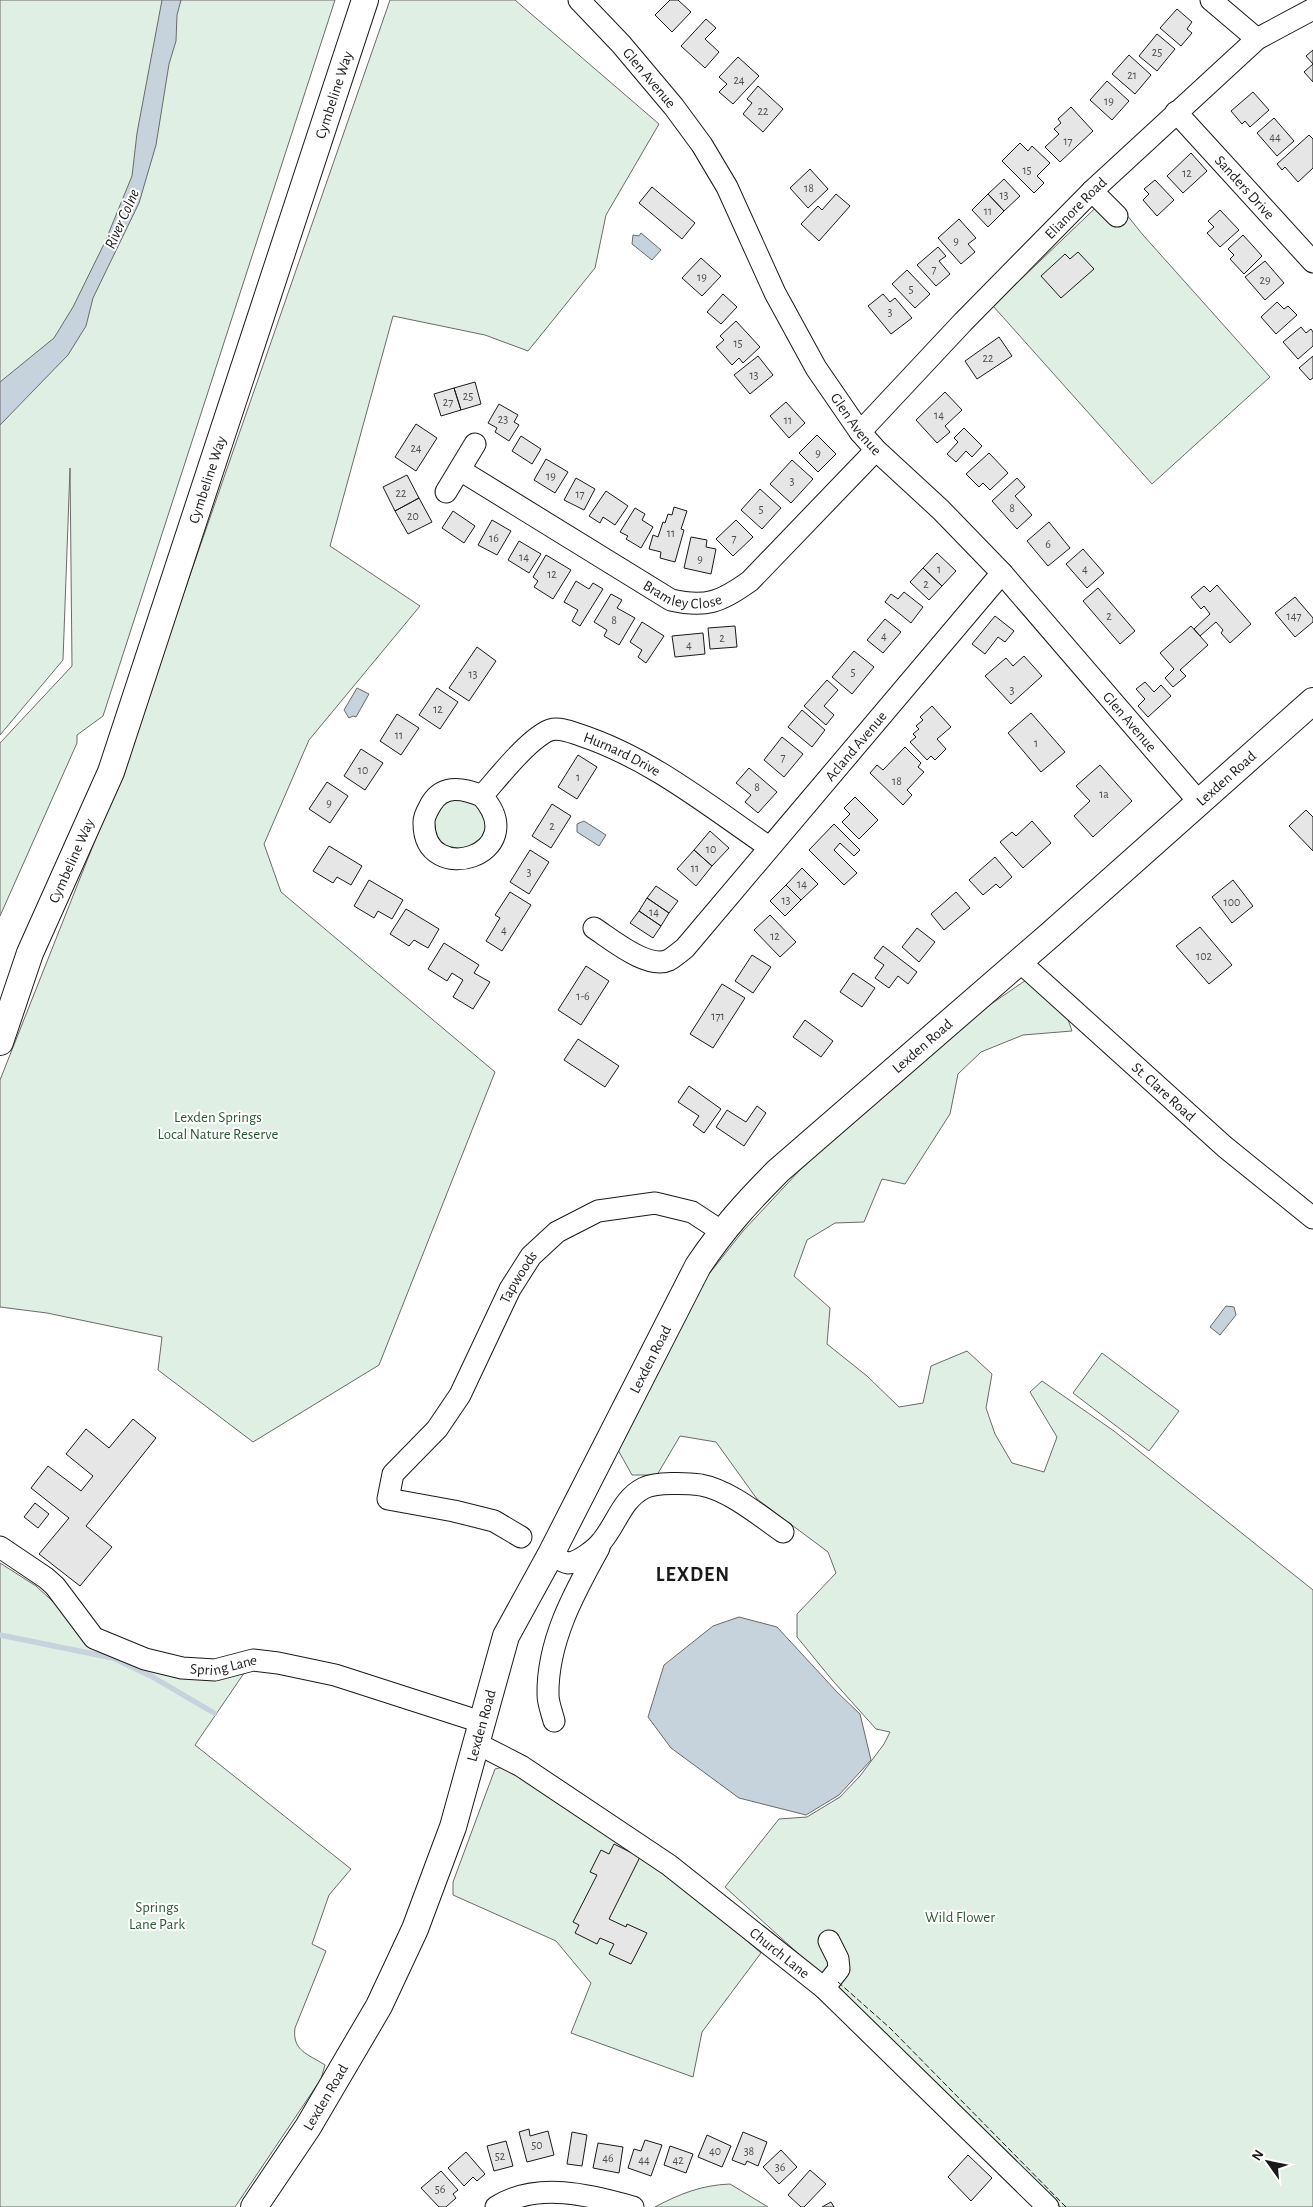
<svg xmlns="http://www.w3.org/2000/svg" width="1313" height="2207" font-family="'Alegreya Sans',sans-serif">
	<rect width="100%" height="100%" fill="#fff"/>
	<!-- green -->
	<path fill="#e0efe3" stroke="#6a6a6a" d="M0,0H335L103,716L77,735V743L0,916V743L72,666L70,468L63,660L0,735Z
		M390,0H515L659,124L606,215L595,268L528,351L485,335L393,316L330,546L420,606L309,740L264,844L281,892L495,1072L379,1365L253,1442L158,1370L162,1337L47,1313L0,1307V1080L117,785Z
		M1110,194L1143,235L1270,377L1152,484L993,306Z
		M470,795L490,829L472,851L437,844L430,817L440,800Z
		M1029,978L1063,1005L1072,1031L1023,1035L981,1052L958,1074L950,1114L905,1184L882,1179L864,1222L835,1223L807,1240L794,1276L830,1308L827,1344L867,1376L899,1407L923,1403L931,1366L967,1351L992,1374L986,1408L995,1434L1012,1463L1044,1472L1057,1437L1030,1392L1042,1381L1114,1431L1313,1590V2207H1038L890,2037L725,1887L779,1819L807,1817L840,1797L860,1776L884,1744L890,1732L876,1729L833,1681L797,1637V1614L836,1573L828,1552L757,1499L716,1442L680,1436L657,1475H632L618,1450L690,1298L743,1231L800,1170L880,1096L978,1013Z
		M1102,1353L1179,1411L1149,1451L1073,1393Z
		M0,1563L36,1586L87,1633L182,1668L253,1660L195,1745L351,1869L329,1895L312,1944L326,1951L295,2028C292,2051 308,2054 325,2065L321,2079L235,2207H0Z
		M503,1767L602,1824L698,1899L761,1953L702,2032L693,2077L571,2033L591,1983L556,1941L453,1895V1882L495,1769Z
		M730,2184L768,2207H655C679,2194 702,2185 730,2184Z"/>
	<!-- water -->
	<path fill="#c6d2dc" stroke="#6a6a6a" d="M162,0H181L177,15L176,41L169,64L156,145L139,203L93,298L86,326L68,355L0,425V382L54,338L73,307L105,242L132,176L137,133Z
		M641,233L661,250L652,260L632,244L633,235L639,236Z
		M357,688L369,694L356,717L353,716L349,718L344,710Z
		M584,821L606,835L599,846L577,832V824Z
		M1226,1306L1234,1307L1236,1315L1220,1335L1210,1327Z
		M739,1617L777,1627L837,1692L860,1714L871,1760L839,1795L806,1815L739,1798L671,1748L648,1717L664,1665L713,1626Z"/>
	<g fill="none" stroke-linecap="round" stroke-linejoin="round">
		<!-- stream -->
		<path stroke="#c6d2dc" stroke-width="5.5" d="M0,1635L113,1658L151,1676L214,1713"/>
	</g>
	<!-- building -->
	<path fill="#e6e6e6" stroke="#1a1a1a" d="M670,0H678L691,12L672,32L655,15Z
		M1177,9L1192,22L1187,29L1192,33L1181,46L1160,28Z
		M706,19L716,28L705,39L719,52L705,68L681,46Z
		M1157,34L1175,49L1157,71L1139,56Z
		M1313,50V82L1304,72L1313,64L1306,56Z
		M1129,55L1151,75L1135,94L1112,74Z
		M738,57L759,76L733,104L719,92L727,84L719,77Z
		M1107,81L1129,101L1112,120L1090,100Z
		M758,86L783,109L763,132L743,114L752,103L747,99Z
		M1253,92L1269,110L1250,127L1245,121L1242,124L1231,111Z
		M1071,107L1093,131L1060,162L1045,147L1059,134L1054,129L1061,123L1058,119Z
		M1274,118L1294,141L1277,156L1257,133Z
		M1309,135L1313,139V168L1298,182L1285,167L1282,170L1277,164Z
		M1020,143L1028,151L1032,146L1050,163L1037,176L1044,183L1034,193L1002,161Z
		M1191,153L1207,171L1183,193L1167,176Z
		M810,169L828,189L808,208L790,188Z
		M1004,179L1020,196L1004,211L988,194Z
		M1155,180L1174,200L1157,216L1143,200L1149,194L1144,189Z
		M652,187L695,223L682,239L639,203Z
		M836,194L850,206L819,241L801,224L818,206L822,210Z
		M988,194L1004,211L988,227L972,210Z
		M1220,210L1239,230L1220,247L1207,233L1214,227L1208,221Z
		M959,219L976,238L968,244L975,252L961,264L938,238Z
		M1243,235L1262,256L1244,274L1230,259L1234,255L1228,249Z
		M938,247L946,256L939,261L950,274L936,286L917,265Z
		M1078,252L1094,269L1061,298L1041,276L1065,254L1070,259Z
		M701,258L721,276L702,296L682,278Z
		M1265,261L1284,283L1265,300L1245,277Z
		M907,270L930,294L915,308L892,284Z
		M723,294L737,307L721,324L707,312Z
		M883,294L890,302L895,298L912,318L891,334L868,306Z
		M1277,302L1284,309L1288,306L1297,315L1276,334L1261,317Z
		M736,321L760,347L743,363L739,358L732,365L716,347L724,340L720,336Z
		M1301,327L1306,333L1311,329L1313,332V346L1298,359L1283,342Z
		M999,337L1012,356L977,379L965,361Z
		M758,356L773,375L750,394L734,375Z
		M1313,356V378L1310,380L1299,368Z
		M475,382L481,404L461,410L454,388Z
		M454,388L461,410L441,416L434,394Z
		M945,392L962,410L945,426L950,432L937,443L916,420Z
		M786,402L805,423L789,438L770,416Z
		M499,404L518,415L514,422L519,425L509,441L495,432L497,428L488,423Z
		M416,424L437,438L416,471L395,457Z
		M964,428L982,446L972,457L966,451L956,462L947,454L958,442L954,438Z
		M817,435L836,454L818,472L799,453Z
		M521,436L541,449L532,464L512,451Z
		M989,453L1008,473L990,490L983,483L979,487L966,474Z
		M546,459L568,472L555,493L534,480Z
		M792,460L813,479L791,503L770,484Z
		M407,475L419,498L395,511L383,487Z
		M576,478L595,489L584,510L564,500Z
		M1017,478L1025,487L1015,496L1032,515L1017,529L992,501Z
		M760,489L781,508L762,529L741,510Z
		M606,491L628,506L615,525L603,517L600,523L589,516Z
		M419,498L432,522L408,534L395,511Z
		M674,507L687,511L681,529L684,530L675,562L660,558L661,552L649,549L653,535L658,537L663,522L665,523L668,514L672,515Z
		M635,508L645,514L642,520L653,527L641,548L626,539L628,536L620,532Z
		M453,511L475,526L464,543L442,528Z
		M492,520L511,531L497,555L478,545Z
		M736,520L753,537L733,556L716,539Z
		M1049,522L1070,548L1048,566L1027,541Z
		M691,537L707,540L706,547L716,549L711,574L684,568Z
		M519,541L541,554L529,573L508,560Z
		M1083,549L1104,573L1087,588L1066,564Z
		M937,553L956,571L942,586L923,568Z
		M546,555L571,570L553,599L534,587L538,581L533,577Z
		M923,568L942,586L929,600L910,582Z
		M576,581L589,589L593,583L603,589L580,626L572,621L578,610L564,602Z
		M1217,585L1251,624L1230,643L1221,633L1223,630L1216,622L1200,636L1194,629L1210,614L1204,606L1201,609L1191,597L1204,586L1210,592Z
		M1098,588L1135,631L1120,644L1083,601Z
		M904,592L923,607L911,623L885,602L891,594L898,599Z
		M611,594L622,600L617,608L635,618L619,645L604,636L607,630L594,622Z
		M1295,597L1313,618V622L1295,637L1275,613Z
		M995,616L1014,631L1005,642L998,637L985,654L972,644Z
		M885,619L901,632L883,653L867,640Z
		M642,622L664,636L646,663L638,657L642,650L630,642Z
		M735,626L737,647L710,649L708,628Z
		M1191,626L1208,645L1180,670L1186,676L1173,687L1165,678L1174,669L1160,653Z
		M703,633L705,654L675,657L672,636Z
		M477,647L496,661L469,701L449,688Z
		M854,651L874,667L852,694L832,677Z
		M1024,656L1042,676L1011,704L985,676L1006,658L1013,666Z
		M827,680L838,690L824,706L834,715L826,725L804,706Z
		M1145,682L1154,692L1161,685L1171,696L1148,717L1138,706L1145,699L1136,689Z
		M437,688L458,702L440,729L419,715Z
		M932,706L951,727L937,739L946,749L935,760L931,756L927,760L910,742L916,737L913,734L919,729L916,726L923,720L920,717Z
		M802,710L825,730L812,747L788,727Z
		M1031,713L1065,752L1041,772L1008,733Z
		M397,714L419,728L401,755L380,741Z
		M782,737L803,754L784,777L764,760Z
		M905,747L921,763L918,767L924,772L907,790L912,795L903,805L870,773L877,765L883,770Z
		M361,749L383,763L365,790L344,776Z
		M578,755L597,767L577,799L558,787Z
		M1100,765L1132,801L1093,837L1074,816L1090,801L1076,786Z
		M749,768L777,792L758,813L745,802L751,795L736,783Z
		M327,782L348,796L330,823L309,809Z
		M855,797L878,820L859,839L842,822L850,814L844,808Z
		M552,804L571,816L551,848L532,836Z
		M1306,810L1313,817V851L1289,826Z
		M1032,821L1051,843L1023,868L1000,842L1012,832L1016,836Z
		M834,824L860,850L854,856L840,843L834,850L857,873L844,885L809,850Z
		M710,831L729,848L712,866L694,850Z
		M329,846L362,866L351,885L337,877L333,883L313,871Z
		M530,850L549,862L529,894L510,882Z
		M694,850L712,866L696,886L677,869Z
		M995,857L1012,877L1000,888L996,884L983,895L969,880Z
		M802,868L818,884L801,900L786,885Z
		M369,880L403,900L392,919L378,911L374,918L354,906Z
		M1233,880L1253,906L1232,923L1212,897Z
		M786,885L801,900L785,916L770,901Z
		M656,886L678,901L669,913L647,898Z
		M510,892L531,905L502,951L486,941L500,918L495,915Z
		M956,892L970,908L944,930L931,914Z
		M647,898L669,913L661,926L639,911Z
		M406,909L439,929L428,948L414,940L409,946L390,934Z
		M639,911L661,926L653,938L630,923Z
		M770,915L796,942L780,957L754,930Z
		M1200,927L1232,965L1209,984L1176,946Z
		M917,928L935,942L919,962L902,947Z
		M444,943L479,965L474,973L490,982L473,1009L453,997L463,980L452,973L447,981L428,969Z
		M883,946L917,972L908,984L898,976L889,988L875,978L884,965L874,958Z
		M752,955L771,967L753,993L735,981Z
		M586,966L609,981L581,1025L558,1010Z
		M853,973L875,988L862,1007L840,992Z
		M722,984L745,998L713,1048L690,1034Z
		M805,1020L833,1041L821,1057L793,1037Z
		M578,1039L619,1066L605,1087L564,1060Z
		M689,1086L721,1109L704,1133L693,1125L699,1116L678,1102Z
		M757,1106L766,1113L744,1146L716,1127L727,1110L746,1122Z
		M133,1419L156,1438L86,1526L112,1547L80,1586L39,1554L69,1518L31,1488L48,1466L81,1491L93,1476L66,1454L86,1429L109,1448Z
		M35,1503L49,1514L38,1528L24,1517Z
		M614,1844L640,1857L609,1919L626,1927L627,1924L647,1933L631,1964L609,1954L614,1944L600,1938L597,1944L575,1933L579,1925L573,1922L597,1875L590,1872L601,1850L609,1854Z
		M529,2129L530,2136L548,2131L554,2155L527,2162L519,2132Z
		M572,2132L587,2135L582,2166L567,2164Z
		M743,2132L767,2142L758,2166L747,2161L745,2165L732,2160Z
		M707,2135L731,2146L722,2167L698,2157Z
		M645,2140L662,2145L651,2176L628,2168L634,2149L641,2151Z
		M506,2141L513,2166L494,2171L487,2146Z
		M598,2143L623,2147L619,2173L593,2168Z
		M670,2146L693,2154L686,2173L664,2165Z
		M781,2150L797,2167L779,2184L763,2167Z
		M466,2152L485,2174L477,2181L473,2177L464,2186L448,2168Z
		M968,2155L992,2178L971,2201L948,2177Z
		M810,2170L826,2184L804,2207H801L788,2195Z
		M441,2171L458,2190L453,2194L456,2198L446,2207H439L421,2188Z
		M831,2202L834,2207H822Z"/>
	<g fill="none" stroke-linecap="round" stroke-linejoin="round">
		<!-- minor casing -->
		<g stroke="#1a1a1a" stroke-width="23">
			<g id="minor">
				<path id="s1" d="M579,0L621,44L674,107L702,145L727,187L775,293L816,368L860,432L876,450L941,510L1002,573L1199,802"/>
				<path d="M1211,0L1257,39"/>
				<path id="s2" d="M1176,112L1313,262"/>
				<path d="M1092,191L1117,216"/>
				<path id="s3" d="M860,432L963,322L1092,191L1257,39L1313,9"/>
				<path id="s4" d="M460,470L671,600C706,608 721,602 750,581L876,450"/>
				<path d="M446,492L475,444"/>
				<path id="s5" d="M482,796C463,788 443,784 431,804C428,810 424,815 424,822C423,889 534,855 482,796C498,778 529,738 550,730C560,727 571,732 580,735C650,758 709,806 769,847"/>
				<path id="s6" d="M594,928C611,939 648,970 669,960C674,957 680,952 685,948L1002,573"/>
				<path id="s7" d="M1019,961L1225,1147L1313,1218"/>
				<path id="s8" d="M521,1537L494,1521L454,1511L388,1499L393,1474L437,1429L460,1395L510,1289L531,1256L557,1232L598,1211L655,1203L692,1212L721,1231"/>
				<path id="s9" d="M0,1547L46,1578L55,1586L94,1638L145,1659L182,1668L215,1670L253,1660L278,1663L335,1675L481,1722"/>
				<path d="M551,1554C556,1557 562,1562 568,1563C578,1563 596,1549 602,1541C617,1523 622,1499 644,1488C655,1482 688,1483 701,1485C729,1490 760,1516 783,1532"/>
				<path d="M554,1721C552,1713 548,1703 548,1695C547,1642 574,1593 599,1548"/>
				<path id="s10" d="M476,1743L521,1766L669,1865L824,1988L1048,2207"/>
				<path d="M824,1988L839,1969L838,1959L829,1941"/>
				<path d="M496,2207C537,2181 590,2195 633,2207"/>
			</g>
		</g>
		<!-- major casing -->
		<g stroke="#1a1a1a" stroke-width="28">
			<g id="major">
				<path id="s11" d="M0,1042L30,953L111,772L365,0"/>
				<path id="s12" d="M254,2207L308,2127L379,2006L415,1929L453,1827L506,1636L551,1554L698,1266C723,1229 746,1203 778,1171L1050,935L1313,701"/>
			</g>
		</g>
		<!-- minor -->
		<use href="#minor" stroke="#fff" stroke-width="21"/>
		<!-- major -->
		<use href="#major" stroke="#fff" stroke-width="26"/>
		<!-- fence -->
		<path stroke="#1a1a1a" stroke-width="1" stroke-dasharray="6 2.5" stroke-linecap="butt" d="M838,1982L890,2028L1066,2207"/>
	</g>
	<g text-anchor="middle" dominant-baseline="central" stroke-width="4" stroke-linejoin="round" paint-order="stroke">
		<!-- number labels -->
		<g font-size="12" fill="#4d4d4d">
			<text x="1157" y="52">25</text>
			<text x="1132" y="75">21</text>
			<text x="739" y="80">24</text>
			<text x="1109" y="101">19</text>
			<text x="763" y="111">22</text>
			<text x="1275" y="137">44</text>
			<text x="1068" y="141">17</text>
			<text x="1027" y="170">15</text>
			<text x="1187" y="173">12</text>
			<text x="809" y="188">18</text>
			<text x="1004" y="195">13</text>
			<text x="988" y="211">11</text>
			<text x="956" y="241">9</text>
			<text x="934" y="269">7</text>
			<text x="702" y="277">19</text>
			<text x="1265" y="280">29</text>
			<text x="911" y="289">5</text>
			<text x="890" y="312">3</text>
			<text x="738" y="343">15</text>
			<text x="988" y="358">22</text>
			<text x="754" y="375">13</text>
			<text x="468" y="396">25</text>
			<text x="448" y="402">27</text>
			<text x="939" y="415">14</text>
			<text x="503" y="419">23</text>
			<text x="788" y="420">11</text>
			<text x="416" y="448">24</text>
			<text x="818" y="453">9</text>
			<text x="551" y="476">19</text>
			<text x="792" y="481">3</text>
			<text x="401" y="493">22</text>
			<text x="580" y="494">17</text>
			<text x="1012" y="508">8</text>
			<text x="761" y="509">5</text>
			<text x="413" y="516">20</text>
			<text x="671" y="533">11</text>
			<text x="494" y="538">16</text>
			<text x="734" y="538">7</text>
			<text x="1048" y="544">6</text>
			<text x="524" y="557">14</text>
			<text x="700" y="559">9</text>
			<text x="939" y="569">1</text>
			<text x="1085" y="569">4</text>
			<text x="552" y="574">12</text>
			<text x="926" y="584">2</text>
			<text x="1109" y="616">2</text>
			<text x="1294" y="616">147</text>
			<text x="614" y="620">8</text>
			<text x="884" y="636">4</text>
			<text x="722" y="638">2</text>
			<text x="689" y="645">4</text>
			<text x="853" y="672">5</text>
			<text x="473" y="674">13</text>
			<text x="1012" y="690">3</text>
			<text x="438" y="709">12</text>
			<text x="399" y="735">11</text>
			<text x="1036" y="743">1</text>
			<text x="783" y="757">7</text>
			<text x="363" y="770">10</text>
			<text x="578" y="777">1</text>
			<text x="897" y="781">18</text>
			<text x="757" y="787">8</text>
			<text x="1104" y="794">1a</text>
			<text x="329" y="803">9</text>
			<text x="552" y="826">2</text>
			<text x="711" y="849">10</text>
			<text x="695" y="868">11</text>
			<text x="529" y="872">3</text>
			<text x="802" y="884">14</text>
			<text x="786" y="900">13</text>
			<text x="1232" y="902">100</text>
			<text x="654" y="912">14</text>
			<text x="504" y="930">4</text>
			<text x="775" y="936">12</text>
			<text x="1204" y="956">102</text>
			<text x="583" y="996">1-6</text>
			<text x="718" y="1016">171</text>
			<text x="537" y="2145">50</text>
			<text x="715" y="2151">40</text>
			<text x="749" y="2151">38</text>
			<text x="500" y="2156">52</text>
			<text x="608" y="2158">46</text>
			<text x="644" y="2160">44</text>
			<text x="678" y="2160">42</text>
			<text x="780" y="2167">36</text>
			<text x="440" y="2189">56</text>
		</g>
		<!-- street labels -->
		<g font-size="15" fill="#1a1a1a" stroke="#fff">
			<text stroke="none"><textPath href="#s1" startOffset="105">Glen Avenue</textPath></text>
			<text stroke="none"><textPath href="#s11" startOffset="1005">Cymbeline Way</textPath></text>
			<text stroke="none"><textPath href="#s2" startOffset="102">Sanders Drive</textPath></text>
			<text stroke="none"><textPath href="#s3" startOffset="311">Elianore Road</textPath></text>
			<text stroke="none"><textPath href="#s1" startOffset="510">Glen Avenue</textPath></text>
			<text stroke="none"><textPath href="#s11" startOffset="600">Cymbeline Way</textPath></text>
			<text stroke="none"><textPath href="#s4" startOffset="258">Bramley Close</textPath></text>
			<text stroke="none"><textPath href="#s1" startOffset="915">Glen Avenue</textPath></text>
			<text stroke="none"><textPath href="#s6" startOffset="369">Acland Avenue</textPath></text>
			<text stroke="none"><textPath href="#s5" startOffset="395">Hurnard Drive</textPath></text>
			<text stroke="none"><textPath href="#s12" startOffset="1766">Lexden Road</textPath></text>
			<text stroke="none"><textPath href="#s11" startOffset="195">Cymbeline Way</textPath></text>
			<text stroke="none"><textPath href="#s12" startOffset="1361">Lexden Road</textPath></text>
			<text stroke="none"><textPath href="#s7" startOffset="195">St. Clare Road</textPath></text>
			<text stroke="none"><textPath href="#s8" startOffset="401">Tapwoods</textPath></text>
			<text stroke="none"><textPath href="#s12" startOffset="941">Lexden Road</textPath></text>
			<text stroke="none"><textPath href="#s9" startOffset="268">Spring Lane</textPath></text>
			<text stroke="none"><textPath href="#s12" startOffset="536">Lexden Road</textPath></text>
			<text stroke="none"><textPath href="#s10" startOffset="370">Church Lane</textPath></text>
			<text stroke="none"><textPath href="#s12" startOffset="131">Lexden Road</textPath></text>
		</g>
		<!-- park labels -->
		<g font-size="15" fill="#2b5a34" stroke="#fff">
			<text x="218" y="1117">Lexden Springs<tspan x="218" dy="17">Local Nature Reserve</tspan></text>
			<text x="157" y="1907">Springs<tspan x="157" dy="17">Lane Park</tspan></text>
			<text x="960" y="1917">Wild Flower</text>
		</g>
		<!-- water labels -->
		<g font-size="16" font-style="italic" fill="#1a1a1a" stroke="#fff">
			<text transform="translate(122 219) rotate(-66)">River Colne</text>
		</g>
		<!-- district labels -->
		<g font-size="20" font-weight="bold" letter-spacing="1" fill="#1a1a1a" stroke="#fff">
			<text x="693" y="1575">LEXDEN</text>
		</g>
	</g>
	<!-- north arrow -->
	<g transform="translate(1268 2162) rotate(303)" stroke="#ffffff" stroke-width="4" paint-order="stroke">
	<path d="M0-4L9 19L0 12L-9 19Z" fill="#1a1a1a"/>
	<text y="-8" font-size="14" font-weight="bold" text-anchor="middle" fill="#1a1a1a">N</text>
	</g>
</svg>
